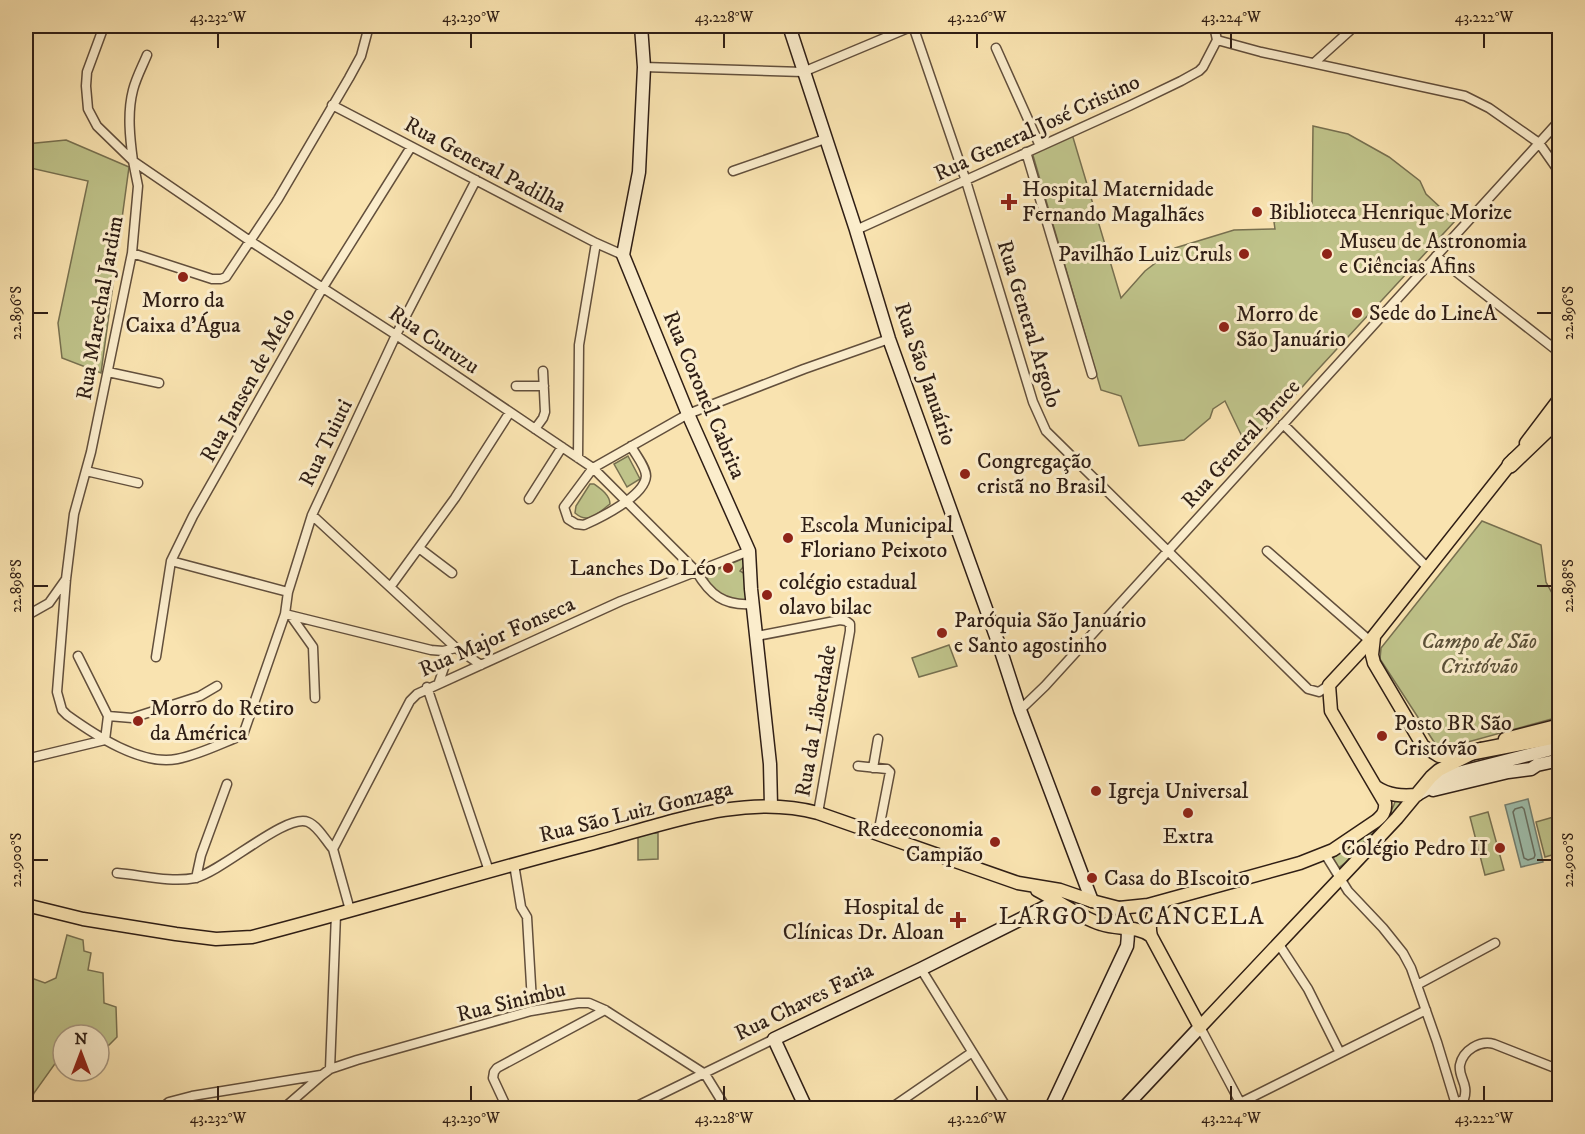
<svg xmlns="http://www.w3.org/2000/svg" width="1585" height="1134" font-family="'IM FELL DW Pica',serif">
	<rect width="100%" height="100%" fill="#f9e3b0"/>
	<filter id="stains"><feTurbulence type="fractalNoise" baseFrequency=".00333" numOctaves="4"/><feColorMatrix values="0 0 0 0 .2 0 0 0 0 .09 0 0 0 0 .02 0 0 0 .5 -.17"/></filter>
	<radialGradient id="worn" r=".72"><stop offset=".6" stop-color="#630" stop-opacity="0"/><stop offset="1" stop-color="#630" stop-opacity=".3"/></radialGradient>
	<!-- green -->
	<path fill="#bfc38a" stroke="#777050" stroke-width="1.5" d="M1313,126L1348,134L1389,157L1420,181L1426,194L1455,221L1311,377L1248,449L1225,401L1213,409L1210,418L1184,440L1139,446L1121,396L1101,390L1032,152L1072,134L1121,298L1145,271L1175,248L1234,230L1275,229L1274,222L1312,207Z
		M66,140L129,167L101,373L62,358L58,323L88,181L26,167V144Z
		M628,456L640,479L627,487L614,464Z
		M590,484H594C601,489 610,495 610,504C598,513 589,525 575,513L576,506Z
		M1482,521L1541,545L1546,582L1559,606V717L1446,748L1436,745L1380,659L1381,648Z
		M742,559L746,563L740,571L747,575L748,596L745,601L725,597L708,584L707,574Z
		M949,645L957,666L919,677L912,658Z
		M1396,799L1404,800C1390,818 1377,829 1361,845C1353,853 1348,863 1338,868L1333,858C1354,837 1387,831 1396,799Z
		M1488,812L1504,870L1485,875L1470,817Z
		M1556,812H1559V853L1545,857L1536,822L1557,816Z
		M638,833H658V859L638,860Z
		M67,935L83,940L84,951L91,953L88,970L103,973L104,1003L116,1007L117,1037L109,1045L99,1047V1035H63V1061L59,1058L34,1093L28,1108H26V976L45,983L56,978Z"/>
	<!-- water -->
	<path fill="#9ebeac" stroke="#727e70" stroke-width="1.5" d="M1528,799L1543,862L1521,867L1505,805Z"/>
	<g fill="none" stroke-linecap="round" stroke-linejoin="round">
		<!-- shore -->
		<path stroke="#666e60" stroke-width="1.5" d="M1522,807L1524,809L1535,855L1534,858L1528,860L1524,858L1513,812L1515,809Z"/>
		<!-- street casing -->
		<g stroke="#624f3c" stroke-width="11">
			<path id="street" d="M104,26L87,72L86,86L88,109L97,126L133,161L138,186L132,253L91,452L74,514L66,579L57,692L62,710L67,715C95,735 141,766 177,759C199,755 222,743 243,735L285,614L288,592L312,515L396,335L476,180
				M913,26L966,181L1033,402L1046,431L1308,689L1319,692L1329,685
				M1214,26L1217,40
				M1217,40L1261,52L1465,96L1489,108L1539,143L1560,173
				M996,48L1040,146
				M147,55C142,67 136,78 133,90C127,113 130,139 133,161L250,241L396,335L593,468L696,571C710,595 724,606 752,604
				M1314,63L1355,26
				M644,67L803,72L913,26
				M332,105L596,243L623,255
				M1026,152L1092,374
				M733,171L825,139
				M856,230L1129,106L1181,81L1199,71L1203,67L1217,40
				M132,253L212,279H221L226,277L278,199L349,78L361,56L369,26
				M1436,256L1560,353
				M108,372L159,383
				M516,386H544
				M1283,424L1428,568
				M535,429L543,418L545,412L543,371
				M631,446C635,454 646,467 646,476C645,496 600,518 584,525L576,524L568,519L564,507L593,468L688,414L804,369L889,339
				M578,458L579,345L596,243
				M86,471L138,483
				M529,499L562,447
				M312,515L456,648L481,665
				M419,548L452,573
				M1267,551L1370,641
				M171,561L288,592
				M391,586L455,498L510,412
				M285,614L431,650L443,651L456,648
				M26,616L49,603L66,579
				M291,616L313,647L315,698
				M757,636L840,620L846,621L850,624V631L818,813
				M78,656L108,716
				M156,657L171,561L193,516L322,289L411,147
				M439,682L445,665L443,651
				M427,687L489,871
				M1020,710L1045,686L1168,551L1560,120
				M26,759L105,740L108,716L132,718L200,696L217,686
				M858,766L887,769L890,772L878,834
				M873,768L878,739
				M1325,854L1348,891L1383,928L1403,953L1411,968L1437,1042L1457,1108
				M514,864L521,907L527,917L532,1002
				M117,873C141,875 171,883 195,878C223,871 286,813 308,822C318,826 326,841 333,849
				M196,878L201,855L227,784
				M26,905V967
				M350,910L333,849L410,701L417,694L621,601L749,551
				M1278,943L1308,989L1340,1053
				M921,969L1007,1108
				M1417,985L1495,943
				M1200,1027L1243,1108
				M330,1069L336,914
				M162,1108L169,1102L192,1096L321,1075
				M284,1108L322,1075L330,1069L357,1060L531,1011L578,1003H589L605,1010L705,1074L726,1108
				M507,1108L493,1078L494,1072L497,1068L605,1010
				M633,1108L774,1039
				M891,1108L971,1053
				M1230,1108L1426,1010
				M1447,1108L1464,1099C1469,1084 1458,1077 1460,1065C1463,1050 1480,1040 1494,1044L1560,1070"/>
		</g>
		<!-- secondary casing -->
		<g stroke="#2f1e15" stroke-width="15">
			<path id="secondary" d="M641,26L644,67L639,172L623,255L688,414L749,551L751,589L770,764L771,806
				M789,26L856,230L889,339L998,642L1020,710L1092,901
				M1433,790L1508,772L1531,769L1537,765L1560,760
				M1418,794L1454,774L1560,747
				M806,1108L774,1039L921,969L1057,901
				M1051,1108L1127,946C1129,930 1128,921 1119,908
				M1124,1108L1200,1027"/>
		</g>
		<!-- primary casing -->
		<g stroke="#2f1e15" stroke-width="15">
			<path id="primary" d="M1526,443L1560,398
				M1374,637L1372,655L1374,663L1423,746L1439,756L1462,754
				M1505,739L1560,725
				M1376,787C1389,796 1402,796 1417,795
				M1037,890C1058,901 1079,917 1101,924C1118,930 1136,925 1151,936
				M1165,901C1154,912 1147,921 1151,936L1200,1027L1397,818L1431,777L1439,770L1481,749
				M26,905L83,919L176,934L216,939L252,937C364,908 475,874 586,845C661,826 741,792 818,813L1018,883L1060,890L1092,901L1119,908L1148,905L1300,863L1333,850L1376,821C1382,816 1386,812 1385,803L1331,711L1329,685L1370,641L1514,459"/>
		</g>
		<!-- highway casing -->
		<g stroke="#2f1e15" stroke-width="18">
			<path id="highway" d="M1510,465L1560,417
				M1473,752L1560,735"/>
		</g>
		<!-- street -->
		<use href="#street" stroke="#fbedcc" stroke-width="8"/>
		<!-- secondary -->
		<use href="#secondary" stroke="#fbedcc" stroke-width="12"/>
		<!-- primary -->
		<use href="#primary" stroke="#f9e3b0" stroke-width="12"/>
		<!-- highway -->
		<use href="#highway" stroke="#f9e3b0" stroke-width="15"/>
	</g>
	<!-- ticks -->
	<path fill="none" stroke="#2f1e15" stroke-width="2" d="M218,33V48M471,33V48M724,33V48M977,33V48M1231,33V48M1484,33V48M33,313H48M1537,313H1552M33,586H48M1537,586H1552M33,860H48M1537,860H1552M218,1086V1101M471,1086V1101M724,1086V1101M977,1086V1101M1231,1086V1101M1484,1086V1101"/>
	<!-- markers -->
	<g fill="#8f2418" stroke="#fbedcc" stroke-width="2">
		<path d="M1006 193h6v6h6v6h-6v6h-6v-6h-6v-6h6z"/>
		<circle cx="1257" cy="212" r="6"/>
		<circle cx="1244" cy="254" r="6"/>
		<circle cx="1327" cy="254" r="6"/>
		<circle cx="183" cy="277" r="6"/>
		<circle cx="1357" cy="313" r="6"/>
		<circle cx="1224" cy="327" r="6"/>
		<circle cx="965" cy="474" r="6"/>
		<circle cx="788" cy="538" r="6"/>
		<circle cx="728" cy="568" r="6"/>
		<circle cx="767" cy="595" r="6"/>
		<circle cx="942" cy="633" r="6"/>
		<circle cx="138" cy="721" r="6"/>
		<circle cx="1382" cy="736" r="6"/>
		<circle cx="1096" cy="791" r="6"/>
		<circle cx="1188" cy="813" r="6"/>
		<circle cx="995" cy="842" r="6"/>
		<circle cx="1500" cy="848" r="6"/>
		<circle cx="1092" cy="878" r="6"/>
		<path d="M955 911h6v6h6v6h-6v6h-6v-6h-6v-6h6z"/>
	</g>
	<g text-anchor="middle" dominant-baseline="central" stroke-width="6" stroke-linejoin="round" paint-order="stroke">
		<!-- street labels -->
		<g font-size="22" fill="#2f1e15" stroke="#fbedcc">
			<text transform="translate(1037 128) rotate(-25)">Rua General José Cristino</text>
			<text transform="translate(485 165) rotate(28)">Rua General Padilha</text>
			<text transform="translate(100 308) rotate(-80)">Rua Marechal Jardim</text>
			<text transform="translate(1029 324) rotate(73)">Rua General Argolo</text>
			<text transform="translate(434 340) rotate(34)">Rua Curuzu</text>
			<text transform="translate(925 374) rotate(71)">Rua São Januário</text>
			<text transform="translate(248 385) rotate(-61)">Rua Jansen de Melo</text>
			<text transform="translate(704 395) rotate(67)">Rua Coronel Cabrita</text>
			<text transform="translate(326 443) rotate(-64)">Rua Tuiuti</text>
			<text transform="translate(1241 444) rotate(-48)">Rua General Bruce</text>
			<text transform="translate(497 637) rotate(-24)">Rua Major Fonseca</text>
			<text transform="translate(816 721) rotate(-80)">Rua da Liberdade</text>
			<text transform="translate(636 812) rotate(-14)">Rua São Luiz Gonzaga</text>
			<text transform="translate(511 1002) rotate(-14)">Rua Sinimbu</text>
			<text transform="translate(804 1002) rotate(-26)">Rua Chaves Faria</text>
		</g>
		<!-- poi labels -->
		<g font-size="22" fill="#2f1e15" stroke="#fbedcc" text-anchor="start">
			<text x="1022" y="189">Hospital Maternidade<tspan x="1022" dy="25">Fernando Magalhães</tspan></text>
			<text x="1269" y="212">Biblioteca Henrique Morize</text>
			<text x="1339" y="241">Museu de Astronomia<tspan x="1339" dy="25">e Ciências Afins</tspan></text>
			<text x="1232" y="254" text-anchor="end">Pavilhão Luiz Cruls</text>
			<text x="183" y="300" text-anchor="middle">Morro da<tspan x="183" dy="25">Caixa d'Água</tspan></text>
			<text x="1369" y="313">Sede do LineA</text>
			<text x="1236" y="314">Morro de<tspan x="1236" dy="25">São Januário</tspan></text>
			<text x="977" y="461">Congregação<tspan x="977" dy="25">cristã no Brasil</tspan></text>
			<text x="800" y="525">Escola Municipal<tspan x="800" dy="25">Floriano Peixoto</tspan></text>
			<text x="716" y="568" text-anchor="end">Lanches Do Léo</text>
			<text x="779" y="582">colégio estadual<tspan x="779" dy="25">olavo bilac</tspan></text>
			<text x="954" y="620">Paróquia São Januário<tspan x="954" dy="25">e Santo agostinho</tspan></text>
			<text x="150" y="708">Morro do Retiro<tspan x="150" dy="25">da América</tspan></text>
			<text x="1394" y="723">Posto BR São<tspan x="1394" dy="25">Cristóvão</tspan></text>
			<text x="1108" y="791">Igreja Universal</text>
			<text x="983" y="829" text-anchor="end">Redeeconomia<tspan x="983" dy="25">Campião</tspan></text>
			<text x="1188" y="836" text-anchor="middle">Extra</text>
			<text x="1488" y="848" text-anchor="end">Colégio Pedro II</text>
			<text x="1104" y="878">Casa do BIscoito</text>
			<text x="944" y="907" text-anchor="end">Hospital de<tspan x="944" dy="25">Clínicas Dr. Aloan</tspan></text>
		</g>
		<!-- park labels -->
		<g font-size="22" font-style="italic" fill="#5a5038" stroke="#fbedcc">
			<text x="1479" y="641">Campo de São<tspan x="1479" dy="25">Cristóvão</tspan></text>
		</g>
		<!-- neighbourhood labels -->
		<g font-size="24" letter-spacing="1.5" fill="#2f1e15" stroke="#fbedcc">
			<text x="1132" y="917">LARGO DA CANCELA</text>
		</g>
	</g>
	<!-- margin -->
	<rect width="1585" height="1134" fill="none" stroke="#f9e3b0" stroke-width="66"/>
	<!-- north arrow -->
	<g transform="translate(81 1053)"><circle r="28" fill="#fbedcc" stroke="#a99a83" stroke-width="1.5"/>
	<path d="M0-4.5L10 22L0 15L-10 22Z" fill="#8f2418"/>
	<text y="-9" font-size="16" font-weight="bold" text-anchor="middle" fill="#2f1e15">N</text>
	</g>
	<rect x="33" y="33" width="1519" height="1068" fill="none" stroke="#2f1e15" stroke-width="2"/>
	<g font-size="15" text-anchor="middle" fill="#2f1e15">
		<text x="218" y="22">43.232°W</text>
		<text x="471" y="22">43.230°W</text>
		<text x="724" y="22">43.228°W</text>
		<text x="977" y="22">43.226°W</text>
		<text x="1231" y="22">43.224°W</text>
		<text x="1484" y="22">43.222°W</text>
		<text transform="translate(16 313) rotate(-90)" y="5">22.896°S</text>
		<text transform="translate(1568 313) rotate(-90)" y="5">22.896°S</text>
		<text transform="translate(16 586) rotate(-90)" y="5">22.898°S</text>
		<text transform="translate(1568 586) rotate(-90)" y="5">22.898°S</text>
		<text transform="translate(16 860) rotate(-90)" y="5">22.900°S</text>
		<text transform="translate(1568 860) rotate(-90)" y="5">22.900°S</text>
		<text x="218" y="1123">43.232°W</text>
		<text x="471" y="1123">43.230°W</text>
		<text x="724" y="1123">43.228°W</text>
		<text x="977" y="1123">43.226°W</text>
		<text x="1231" y="1123">43.224°W</text>
		<text x="1484" y="1123">43.222°W</text>
	</g>
	<rect width="100%" height="100%" filter="url(#stains)"/>
	<rect width="100%" height="100%" fill="url(#worn)"/>
</svg>
